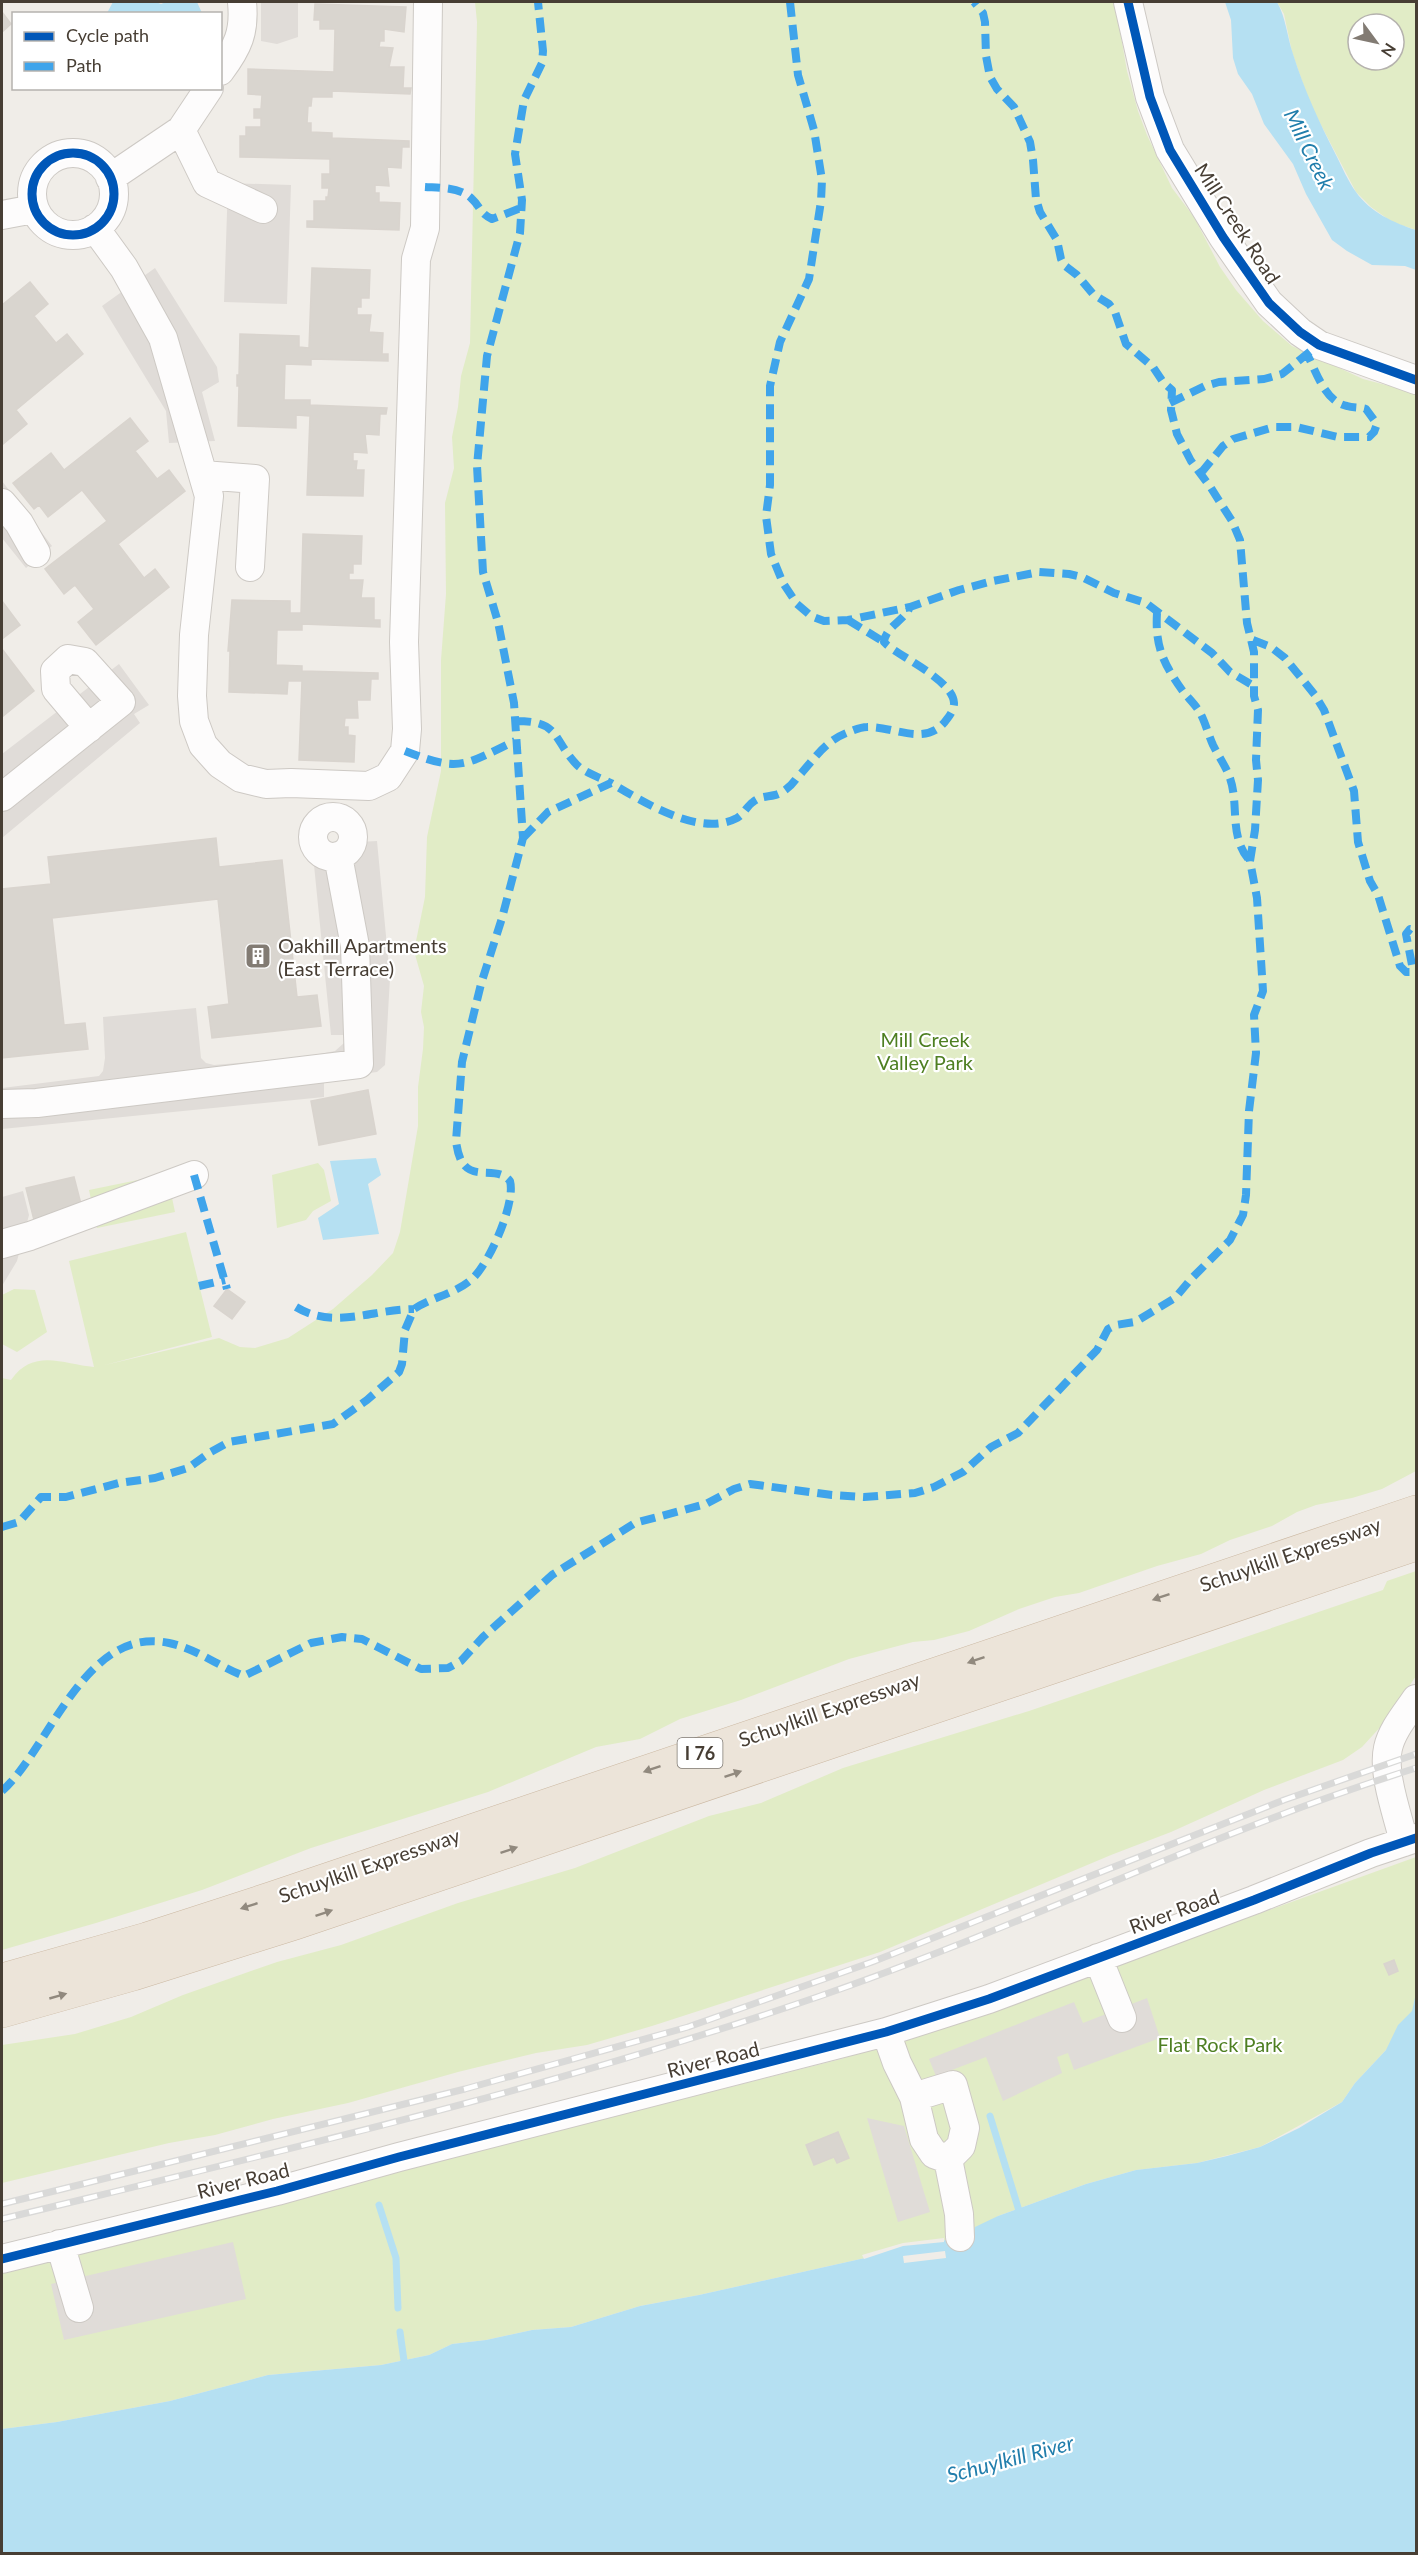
<svg xmlns="http://www.w3.org/2000/svg" width="1418" height="2555" font-family="Lato,sans-serif">
	<rect width="100%" height="100%" fill="#f0ede8"/>
	<!-- green -->
	<path fill="#e1ecc6" fill-rule="evenodd" d="M475,2H1115L1127,71L1138,111L1147,135L1172,188L1194,217L1220,267L1236,290L1263,321L1292,346L1363,379L1416,393V1471L1382,1489L1352,1498L1316,1505L1297,1512L1272,1526L1230,1540L1201,1554L1157,1566L1079,1593L1055,1597L1019,1609L969,1631L934,1640L913,1642L849,1659L741,1700L680,1719L640,1739L596,1747L488,1792L311,1848L202,1890L96,1923L2,1950V1378L11,1380C34,1347 65,1365 94,1367L69,1261L186,1232L212,1337L105,1365L219,1338L240,1347L255,1348L288,1338L333,1309L372,1275L393,1253L400,1232L418,1126V1087L423,1049L424,1027L421,1012L424,986L414,951L425,897L427,837L441,771V660L446,594L445,503L454,468L452,437L458,407L461,376L470,343L477,22Z
		M1277,2H1416V230L1392,222L1371,207L1356,192L1310,104L1292,52L1284,14ZM1358,24H1394V60H1358Z
		M318,1163L324,1170L331,1201L313,1211L306,1220L277,1228L272,1175Z
		M167,1174L175,1212L97,1228L89,1190Z
		M14,1289L35,1290L47,1332L17,1352L2,1344V1295Z
		M1416,1571V1676L1384,1723L1362,1747L1343,1760L1264,1790L1171,1832L1111,1855L880,1952L652,2026L587,2045L536,2053L458,2072L348,2103L273,2119L215,2135L169,2143L2,2183V2045L75,2034L131,2017L183,1995L277,1962L341,1945L458,1903L575,1868L709,1816L761,1803L843,1768L1029,1711L1383,1590L1387,1581Z
		M1416,1857V2035L1386,2050L1355,2083L1342,2102L1260,2147L1197,2163L1136,2170L1086,2184L998,2216L974,2234L947,2240L904,2245L865,2258L699,2295L640,2306L571,2327L532,2330L486,2340L452,2344L429,2355L381,2365L268,2375L170,2401L57,2422L2,2429V2272L841,2059L973,2017Z"/>
	<!-- parking -->
	<path fill="#e0dcd8" d="M261,2H298V37L277,44L261,41Z
		M228,183L291,185L287,304L224,302Z
		M155,268L217,367L219,382L202,392L215,441L169,443L166,411L102,306Z
		M2,481L52,546L26,568L2,538Z
		M119,664L149,705L134,714L140,723L2,838V754Z
		M377,841L390,978L385,1065L377,1072L324,1079V1097L2,1129V1088L99,1076L103,1071L105,1058L103,1017L196,1008L201,1058L206,1063L214,1065L300,1058L335,1051L344,1043L345,1035H331L314,865H331L360,842Z
		M23,1191L29,1215L17,1261L2,1286V1197Z
		M1147,1998L1160,2038L1074,2070L1068,2053L1057,2057L1062,2073L1003,2101L986,2057L936,2076L929,2059L1074,2002L1083,2023Z
		M867,2118L904,2126L930,2212L898,2222Z
		M233,2242L246,2299L64,2340L51,2284Z"/>
	<!-- water -->
	<path fill="#b5e0f2" d="M113,2H156L161,4L166,2H197L202,13H107Z
		M1225,2H1277C1286,18 1287,36 1293,54C1304,89 1319,122 1336,155C1342,167 1348,181 1356,192C1370,212 1394,223 1416,230V270L1405,266L1372,265L1347,251L1332,240L1306,194L1293,164L1264,124L1252,94L1238,74L1233,58L1231,20Z
		M376,1158L381,1175L368,1184L379,1234L323,1240L318,1218L339,1204L330,1161Z
		M1416,1993V2553H2V2429L57,2422L170,2401L268,2375L381,2365L429,2355L452,2344L486,2340L532,2330L571,2327L640,2306L699,2295L865,2258L904,2245L947,2240L974,2234L975,2227L998,2216L1086,2184L1136,2170L1197,2163L1227,2156L1260,2147L1299,2128L1342,2102L1355,2083L1386,2050L1398,2025L1412,2011Z"/>
	<!-- pier -->
	<path fill="#f0ede8" d="M944,2238V2242L903,2246L864,2259L862,2255L903,2243Z
		M945,2251L946,2258L904,2263L903,2256Z"/>
	<g fill="none" stroke-linecap="round" stroke-linejoin="round">
		<!-- stream -->
		<path stroke="#b5e0f2" stroke-width="7" d="M990,2116L1020,2214
			M379,2205L396,2258L398,2308
			M400,2332L405,2368"/>
	</g>
	<!-- building -->
	<path fill="#d9d5cf" stroke="#d9d4ce" stroke-width="1.5" d="M315,4L406,7L404,32L384,29V41H380L379,47L393,48L389,67H404L403,88H411L410,94L332,91V97H312L311,106H308L307,123H311V132L332,133V138L409,141V147H402L401,168L387,167L389,186L375,185V193H379V202L400,203L399,230L307,227V221H314V201H326V197H328L329,188H322V174H330V159L240,157V136H246V127H261V118H254V109H261L262,95L248,94V69L334,72L335,29H320V20H314Z
		M2,12L11,24L2,32Z
		M312,268L370,270L369,298H361V307H357V315H371L369,332L383,333L382,354H388V361L311,359V365L285,364L284,400H310V405L387,408L386,414H380L379,435L365,434L367,453L353,452V461H357L356,470H364L363,496L307,495L310,416L296,415V428L238,426L239,386H237V375H239L240,334L299,336V347L309,348Z
		M30,282L48,304L34,316L56,343L67,334L83,354L16,410L27,424L2,445V305Z
		M130,418L148,441L135,451L157,479L169,470L185,491L118,544L144,578L155,569L169,587L96,645L78,622L94,609L75,585L64,594L45,569L107,521L82,490L48,517L39,505L34,509L13,483L51,453L64,470Z
		M303,534L362,536L361,564H353V573H349V580H363L361,598H374V620H380V627L302,624V630H277L276,665L302,666V671L378,673V679H371L370,700H357L358,718H345L344,727H348V735L355,736L354,762L299,760L302,681H288L287,694L229,692L230,651H228L232,600L290,601V613H301Z
		M2,601L20,625L2,639Z
		M2,649L34,691L2,717Z
		M216,838L219,867L282,860L297,997L317,995L321,1026L212,1038L208,1007L229,1004L218,899L52,918L64,1025L85,1023L88,1049L2,1058V889L51,884L48,857Z
		M368,1090L376,1134L319,1145L311,1101Z
		M74,1177L82,1208L34,1220L26,1188Z
		M227,1289L245,1302L232,1319L214,1306Z
		M1394,1960L1398,1971L1389,1975L1384,1964Z
		M838,2132L849,2158L837,2163L834,2157L814,2165L806,2145Z"/>
	<g fill="none" stroke-linecap="round" stroke-linejoin="round">
		<!-- minor casing -->
		<g stroke="#cdc9c4" stroke-width="30">
			<path id="minor" d="M1128,2L1150,97L1170,150L1223,237L1269,303L1300,332L1319,345L1416,380
				M220,71C238,47 245,32 242,2
				M209,88L181,130L207,183L263,209
				M32 194a41 41 0 1 1 82 0a41 41 0 1 1-82 0Z
				M110,178L181,130
				M2,215L34,209
				M95,228L124,268L163,338L209,496L194,635L192,696L194,721L203,745L220,764L241,778L266,784L291,783L369,786L388,777L405,751L407,729L404,642L416,259L425,228L428,2
				M203,475L255,479L250,567
				M2,503L19,523L36,553
				M2,797L121,702L85,662L68,659L55,671L56,689L89,728
				M313 837a20 20 0 1 1 40 0a20 20 0 1 1-40 0Z
				M2,1104L37,1103L359,1064L355,946L338,856
				M2,1244L30,1236L194,1175
				M1404,1842C1398,1816 1382,1774 1388,1748C1392,1730 1406,1714 1416,1699
				M1098,1958L1122,2018
				M886,2032L897,2063L914,2097L953,2085L965,2128L961,2146L948,2159
				M914,2097L924,2139L934,2154L948,2159
				M948,2159L959,2214L960,2237
				M60,2244L79,2308
				M2,2259L277,2191L399,2157L886,2032L989,1999L1254,1900L1371,1853L1416,1838"/>
		</g>
		<!-- highway casing -->
		<g stroke="#cbb8a2" stroke-width="34">
			<path id="highway" d="M2,1980L147,1939L273,1898L1416,1512
				M2,2011L133,1974L295,1923L1416,1544"/>
		</g>
		<!-- minor -->
		<use href="#minor" stroke="#fdfcfc" stroke-width="28"/>
		<!-- highway -->
		<use href="#highway" stroke="#ece4d9" stroke-width="33"/>
		<!-- rail casing -->
		<g stroke="#d9d9d8" stroke-width="7">
			<path id="rail" d="M2,2204L465,2089L688,2027L872,1962L1284,1800L1416,1754
				M2,2219C277,2152 555,2088 823,1995C1023,1926 1214,1831 1416,1768"/>
		</g>
		<!-- rail -->
		<use href="#rail" stroke="#fff" stroke-width="4.5" stroke-dasharray="14" stroke-linecap="butt"/>
		<!-- quiet -->
		<path stroke="#3fa4eb" stroke-width="8" stroke-dasharray="15 8" stroke-linecap="butt" d="M790,2L798,75L814,130L822,180L821,201L809,279L780,342L770,386V485L766,516L771,554L783,583L797,604L811,616L824,621L848,620L910,607
			M425,187C440,188 461,187 472,199C481,207 479,213 492,219L521,208
			M1170,403L1205,386L1219,382L1264,379L1282,374L1312,350
			M1201,473L1223,446L1233,439L1274,427H1296L1338,437H1369L1374,432L1377,424L1366,409C1359,407 1353,408 1347,406C1325,402 1316,371 1307,354
			M1157,613C1155,646 1163,663 1182,690C1187,697 1194,703 1199,711C1205,721 1208,734 1213,745C1218,755 1224,764 1228,773C1241,802 1227,835 1250,861
			M848,620L884,642
			M1253,640L1271,647L1285,658L1315,695L1324,710L1354,791L1358,842L1370,881L1378,895L1400,966L1406,972H1410L1412,965L1406,934L1410,929L1416,930
			M516,721C561,721 552,739 577,765C585,773 601,778 611,783
			M405,751C461,773 464,765 515,741
			M523,838L548,812L611,783C642,801 699,838 737,818C744,814 747,806 753,802C760,796 767,797 775,795C783,793 791,786 796,779C814,760 824,741 849,732C854,730 861,727 867,727C894,726 927,748 947,719C951,714 954,709 954,703C953,681 903,658 887,645L884,642C886,626 904,621 910,607L959,590L993,581L1039,572L1069,574L1082,577L1114,593L1146,603L1212,653L1230,672L1254,686
			M194,1175L227,1289
			M199,1286L225,1280
			M296,1307C334,1330 373,1309 414,1309
			M2,1527L19,1522L41,1497H66L119,1483L155,1478L188,1468L209,1453L229,1442L333,1424L367,1400L399,1372L402,1364L405,1330L414,1309C432,1297 455,1294 472,1279C489,1264 516,1203 510,1181C493,1161 462,1191 456,1141L462,1062L481,984L502,918L523,838L514,703L498,622L483,572L477,466L487,356L520,233L522,200L515,154L524,100L542,63L543,51L538,2
			M2,1791C50,1748 85,1625 169,1643C197,1649 218,1666 244,1676L311,1643L342,1637L362,1639L421,1669L448,1668L461,1661L483,1637L552,1575L635,1523L706,1504L734,1489L750,1484L832,1495L864,1497L915,1493L934,1487L963,1472L991,1447L1018,1433L1097,1350L1108,1329L1116,1325L1135,1322L1175,1298L1191,1279L1230,1240L1243,1215L1246,1195L1249,1111L1256,1053L1254,1015L1263,991L1257,898L1250,861L1255,830L1258,780L1256,760L1258,710L1254,696V652L1247,623L1240,540L1232,521L1211,488L1191,461L1177,434L1171,410L1172,390L1163,382L1153,367L1126,344L1115,312L1109,304L1093,294L1077,275L1064,265L1061,259L1057,240L1040,212L1036,199L1033,160L1030,142L1014,107L997,89L990,77L986,56L985,22L983,13L974,2"/>
		<!-- cycleway casing -->
		<g stroke="#fff" stroke-width="13">
			<path id="cycleway" d="M1128,2L1150,97L1170,150L1223,237L1269,303L1300,332L1319,345L1416,380
				M32 194a41 41 0 1 1 82 0a41 41 0 1 1-82 0Z
				M2,2259L277,2191L399,2157L886,2032L989,1999L1254,1900L1371,1853L1416,1838"/>
		</g>
		<!-- cycleway -->
		<use href="#cycleway" stroke="#0057b8" stroke-width="9"/>
	</g>
	<!-- one-way arrows -->
	<defs><path id="oneway-solid" d="M-6-.8H1V-3.2L6.5 0L1 3.2V.8H-6Z" transform="scale(1.5)"/></defs>
	<g fill="#91897e">
		<use href="#oneway-solid" transform="translate(1161 1597) rotate(161)"/>
		<use href="#oneway-solid" transform="translate(976 1660) rotate(161)"/>
		<use href="#oneway-solid" transform="translate(652 1769) rotate(161)"/>
		<use href="#oneway-solid" transform="translate(733 1774) rotate(-19)"/>
		<use href="#oneway-solid" transform="translate(509 1850) rotate(-19)"/>
		<use href="#oneway-solid" transform="translate(249 1906) rotate(162)"/>
		<use href="#oneway-solid" transform="translate(324 1913) rotate(-19)"/>
		<use href="#oneway-solid" transform="translate(58 1996) rotate(-16)"/>
	</g>
	<!-- icons -->
	<defs>
		<g id="building-square" transform="scale(1.35)"><rect x="-9" y="-9" width="18" height="18" rx="4" fill="#827b73" stroke="#fff"/><path d="M-4-6H4V6H1V3H-1V6H-4ZM-2.5-4.3h1.7v1.8h-1.7ZM.8-4.3h1.7v1.8H.8ZM-2.5-1h1.7V.8h-1.7ZM.8-1h1.7V.8H.8Z" fill="#fff"/></g>
	</defs>
	<g fill-rule="evenodd">
		<use href="#building-square" x="258" y="956"/>
	</g>
	<g text-anchor="middle" dominant-baseline="central" stroke-width="4.5" stroke-linejoin="round" paint-order="stroke">
		<!-- shield labels -->
		<rect fill="#fff" stroke="#7e7871" stroke-width="1.5" x="677.5" y="1738" width="45" height="30" rx="4.5"/>
		<g font-size="18" font-weight="bold" fill="#473e34">
			<text x="700" y="1753">I 76</text>
		</g>
		<!-- street labels -->
		<g font-size="20" fill="#473e34" stroke="#fff">
			<text transform="translate(1238 223) rotate(57)">Mill Creek Road</text>
			<text transform="translate(1290 1554) rotate(-19)">Schuylkill Expressway</text>
			<text transform="translate(829 1709) rotate(-19)">Schuylkill Expressway</text>
			<text transform="translate(369 1865) rotate(-19)">Schuylkill Expressway</text>
			<text transform="translate(1174 1911) rotate(-20)">River Road</text>
			<text transform="translate(713 2059) rotate(-14)">River Road</text>
			<text transform="translate(243 2180) rotate(-14)">River Road</text>
		</g>
		<!-- poi labels -->
		<g font-size="20" fill="#473e34" stroke="#fff" text-anchor="start">
			<text x="278" y="945">Oakhill Apartments<tspan x="278" dy="23">(East Terrace)</tspan></text>
		</g>
		<!-- park labels -->
		<g font-size="20" fill="#4e7f22" stroke="#fff">
			<text x="925" y="1039">Mill Creek<tspan x="925" dy="23">Valley Park</tspan></text>
			<text x="1220" y="2044">Flat Rock Park</text>
		</g>
		<!-- water labels -->
		<g font-size="21" font-style="italic" fill="#217eac" stroke="#fff">
			<text transform="translate(1310 149) rotate(64)">Mill Creek</text>
			<text transform="translate(1010 2458) rotate(-15)">Schuylkill River</text>
		</g>
	</g>
	<!-- border -->
	<rect width="1418" height="2555" fill="none" stroke="#473e34" stroke-width="6"/>
	<!-- legend -->
	<rect x="12" y="12" width="210" height="78" fill="#ffffff" stroke="#b5b2ae" stroke-width="1.5"/>
	<rect x="24" y="32" width="30" height="9" fill="#0057b8" stroke="#b5b2ae" stroke-width="1.5"/>
	<text x="66" y="42" font-size="18" fill="#473e34">Cycle path</text>
	<rect x="24" y="62" width="30" height="9" fill="#3fa4eb" stroke="#b5b2ae" stroke-width="1.5"/>
	<text x="66" y="72" font-size="18" fill="#473e34">Path</text>
	<!-- north arrow -->
	<g transform="translate(1376 42) rotate(123)"><circle r="28" fill="#ffffff" stroke="#b5b2ae" stroke-width="1.5"/>
	<path d="M0-4.5L10 22L0 15L-10 22Z" fill="#827b73"/>
	<text y="-9" font-size="16" font-weight="bold" text-anchor="middle" fill="#473e34">N</text>
	</g>
</svg>
